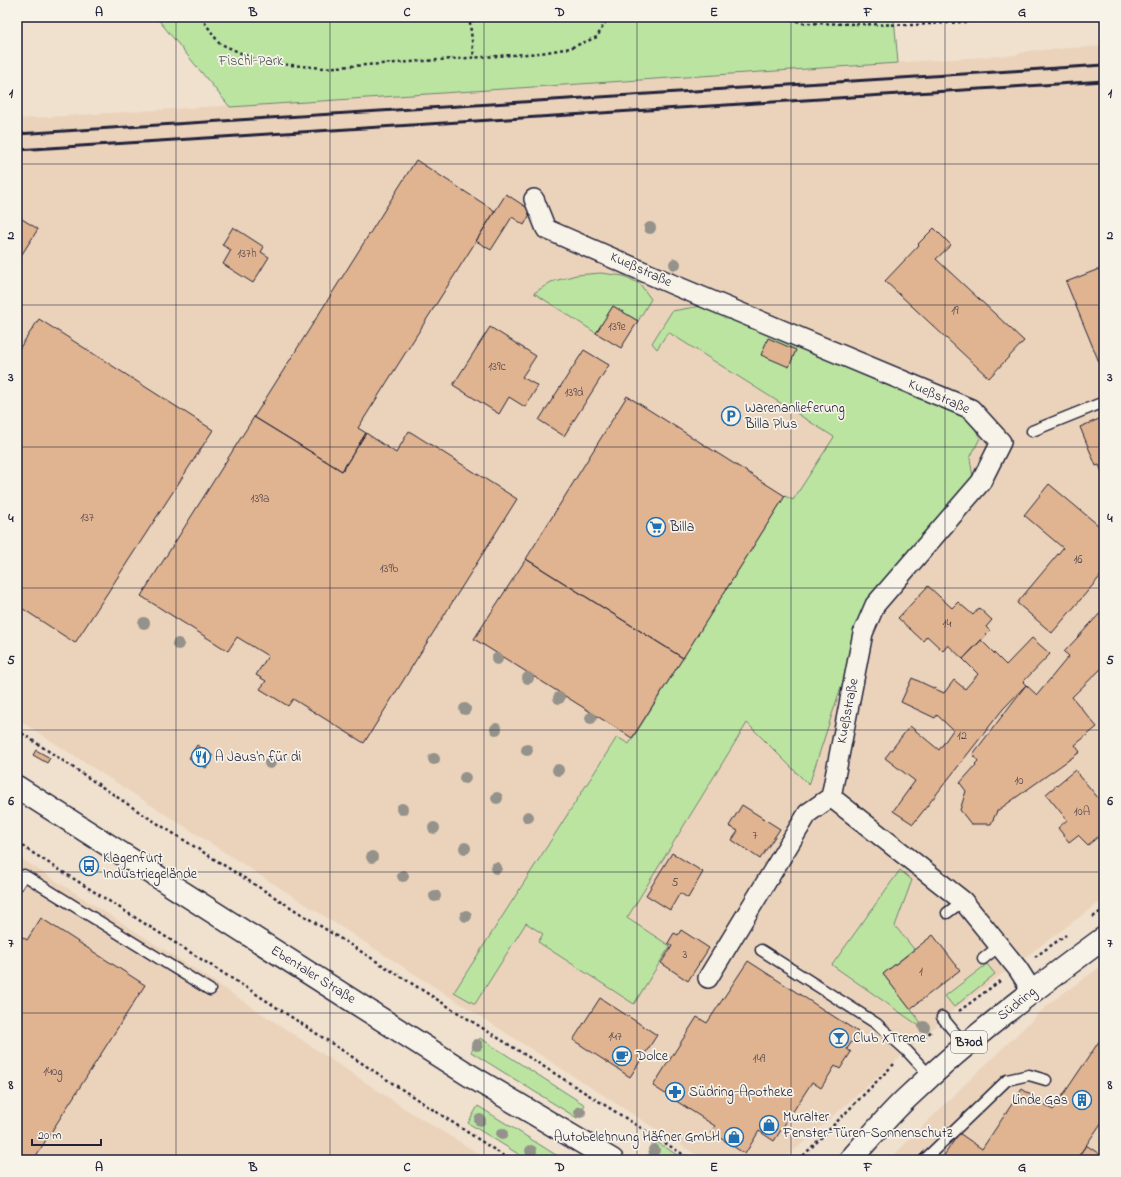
<svg xmlns="http://www.w3.org/2000/svg" width="1121" height="1177" font-family="'Indie Flower',sans-serif">
	<rect width="100%" height="100%" fill="#f0e0ce"/>
	<filter id="ink" filterUnits="userSpaceOnUse"><feTurbulence type="fractalNoise" baseFrequency=".025" numOctaves="2"/><feDisplacementMap in="SourceGraphic" scale="8" xChannelSelector="R" yChannelSelector="G"/><feConvolveMatrix kernelMatrix="1 2 1 2 8 2 1 2 1" color-interpolation-filters="sRGB"/></filter>
	<g filter="url(#ink)">
		<!-- built -->
		<path fill="#ebd3bb" d="M1104,46V899L955,1009L783,1160H704L17,719V119L1015,55L1027,51Z
			M17,856L207,977L407,1110L489,1160H17Z
			M1104,964V1160H889L960,1089L1051,1002Z"/>
		<!-- green -->
		<path fill="#bbe4a1" stroke="#6e836e" d="M156,17H894L898,63L230,107Z
			M601,273L624,276L640,284L651,299L638,321L613,306L596,333L534,293L551,282L576,275Z
			M701,306L968,416L980,438L970,458L973,478L870,598L809,785L747,723L627,918L670,946L634,1004L538,942L543,934L526,923L475,1004L454,992L617,737L629,744L785,496L793,500L834,437L668,332L657,349L652,343L672,311Z
			M900,870L912,880L895,926L914,949L883,974L926,1029L925,1030L832,965Z
			M987,964L995,974L954,1007L945,996Z
			M480,1038L585,1105L577,1118L471,1052Z
			M478,1106L564,1160H528L468,1123Z
			M657,1142L685,1160H655L648,1156Z"/>
		<!-- building -->
		<path fill="#e0b490" stroke="#22223b" d="M416,160L495,211L358,428L366,433L342,471L254,417Z
			M506,194L532,211L524,225L512,217L491,250L476,241Z
			M17,216L38,229L17,262Z
			M233,227L264,247L261,252L269,257L253,283L223,264L231,250L222,245Z
			M934,228L951,245L936,259L1024,341L989,378L885,281L919,245L918,244Z
			M1104,267V374L1066,282Z
			M613,306L638,321L621,348L596,333Z
			M39,319L213,430L75,643L17,605V352Z
			M490,327L536,356L522,377L538,386L525,407L509,397L499,414L453,385Z
			M768,338L796,350L789,367L761,355Z
			M584,350L609,365L564,436L539,420Z
			M627,396L785,496L683,658L526,559Z
			M254,417L342,471L366,433L396,453L409,431L517,499L364,743L293,699L288,706L260,689L266,681L256,675L268,656L237,637L228,651L141,596Z
			M1104,417V477L1099,465L1096,466L1080,427Z
			M1049,484L1104,530V572L1052,633L1017,603L1063,548L1024,515Z
			M526,559L683,658L632,738L474,639Z
			M928,586L952,608L958,602L973,615L979,608L992,620L986,627L990,631L963,659L948,645L943,651L927,636L923,641L898,618Z
			M1104,609V666L1072,697L1097,727L1075,745L1080,752L997,811L991,824H971L960,810L966,791L960,783L976,765L975,764L978,761L973,754L1026,685L1037,695L1069,656L1064,652Z
			M1032,638L1050,654L1023,682L1026,685L1003,709L913,824L893,811L915,781L885,758L910,726L939,750L953,730L937,715L935,718L901,702L912,678L944,693L954,680L965,689L978,674L963,659L981,640L1006,665Z
			M197,745L213,756L206,768L189,758Z
			M36,750L50,758L47,763L33,755Z
			M1075,770L1104,805V832L1088,845L1078,835L1069,842L1058,828L1067,820L1046,794Z
			M742,805L780,829L760,859L732,840L738,831L729,826Z
			M672,853L703,872L688,898L680,893L670,910L646,895Z
			M41,918L145,985L34,1159L36,1160H17V942L21,936L27,940Z
			M681,930L709,948L688,981L661,963L672,946L668,943L674,933L678,935Z
			M933,935L960,970L910,1009L883,974Z
			M748,961L858,1032L847,1049L851,1052L840,1069L835,1066L821,1088L812,1082L774,1141L759,1131L745,1154L711,1132L715,1126L653,1086L697,1017L707,1023Z
			M600,998L657,1035L630,1077L573,1040Z
			M1100,1040L1104,1043V1119L1076,1160H941L959,1133L982,1149L1022,1089L1053,1110Z
			M1086,1145L1104,1157V1160H1076Z"/>
		<g fill="none" stroke-linecap="round" stroke-linejoin="round">
			<!-- service casing -->
			<g stroke="#22223b" stroke-width="13">
				<path id="service" d="M1032,431L1104,402
					M17,886L24,875L210,990
					M947,913L963,901
					M761,950L877,1024L907,1051L930,1076
					M983,959L999,946
					M942,1017L965,1045
					M924,1160L1007,1080L1029,1075L1046,1080"/>
			</g>
			<!-- minor casing -->
			<g stroke="#22223b" stroke-width="22">
				<path id="minor" d="M534,199L546,229L674,285L971,409L1001,442L981,482L875,605L863,633L831,797L963,901L1018,969L1032,991
					M708,978L808,813L831,797"/>
			</g>
			<!-- secondary casing -->
			<g stroke="#22223b" stroke-width="25">
				<path id="secondary" d="M17,787L469,1075L612,1160"/>
			</g>
			<!-- primary casing -->
			<g stroke="#22223b" stroke-width="25">
				<path id="primary" d="M850,1160C870,1138 888,1115 910,1095C970,1038 1037,987 1104,938"/>
			</g>
			<!-- path -->
			<path stroke="#22223b" stroke-width="2.5" stroke-dasharray="3 3" stroke-linecap="butt" d="M201,17L219,43L260,62L322,68L541,53L570,48L597,37L608,17
				M466,17L470,23L474,58
				M785,17L803,23L913,25L1045,17
				M17,730L141,813L692,1160
				M17,843L250,990L510,1160
				M1093,917L1104,909
				M1035,957L1066,935
				M959,1011L1000,981
				M919,1041L932,1031
				M799,1160L896,1062"/>
			<!-- service -->
			<use href="#service" stroke="#f7f3e8" stroke-width="10"/>
			<!-- minor -->
			<use href="#minor" stroke="#f7f3e8" stroke-width="19"/>
			<!-- secondary -->
			<use href="#secondary" stroke="#f7f3e8" stroke-width="22"/>
			<!-- primary -->
			<use href="#primary" stroke="#f7f3e8" stroke-width="22"/>
			<!-- rail -->
			<path stroke="#22223b" stroke-width="3" d="M17,134C379,110 742,89 1104,65
				M17,150L1104,81"/>
		</g>
		<!-- trees -->
		<g fill="#94928b">
			<circle cx="650" cy="228" r="6"/>
			<circle cx="675" cy="264" r="6"/>
			<circle cx="144" cy="623" r="6"/>
			<circle cx="178" cy="644" r="6"/>
			<circle cx="497" cy="659" r="6"/>
			<circle cx="528" cy="678" r="6"/>
			<circle cx="559" cy="698" r="6"/>
			<circle cx="465" cy="709" r="6"/>
			<circle cx="591" cy="718" r="6"/>
			<circle cx="496" cy="729" r="6"/>
			<circle cx="527" cy="750" r="6"/>
			<circle cx="434" cy="759" r="6"/>
			<circle cx="270" cy="763" r="6"/>
			<circle cx="558" cy="770" r="6"/>
			<circle cx="465" cy="778" r="6"/>
			<circle cx="497" cy="798" r="6"/>
			<circle cx="402" cy="809" r="6"/>
			<circle cx="528" cy="817" r="6"/>
			<circle cx="434" cy="828" r="6"/>
			<circle cx="465" cy="848" r="6"/>
			<circle cx="372" cy="857" r="6"/>
			<circle cx="496" cy="868" r="6"/>
			<circle cx="403" cy="876" r="6"/>
			<circle cx="435" cy="896" r="6"/>
			<circle cx="466" cy="916" r="6"/>
			<circle cx="924" cy="1027" r="6"/>
			<circle cx="477" cy="1045" r="6"/>
			<circle cx="580" cy="1112" r="6"/>
			<circle cx="480" cy="1120" r="6"/>
			<circle cx="502" cy="1134" r="6"/>
			<circle cx="654" cy="1150" r="6"/>
			<circle cx="531" cy="1151" r="6"/>
		</g>
	</g>
	<!-- grid -->
	<path fill="none" stroke="#22223b" stroke-width="1" stroke-opacity="0.55" d="M176,17V1160M330,17V1160M484,17V1160M637,17V1160M791,17V1160M945,17V1160M17,164H1104M17,305H1104M17,447H1104M17,588H1104M17,730H1104M17,872H1104M17,1013H1104"/>
	<!-- icons -->
	<defs>
		<g id="parking-ring" transform="scale(1)"><circle r="9.5" fill="#f7f3e8" stroke="#1f6fb2" stroke-width="1.5"/><path d="M-3.5-5.5H1a3.5 3.5 0 0 1 0 7H-1V5.5H-3.5ZM-1-3.4V-.6H.8a1.4 1.4 0 0 0 0-2.8Z" fill="#1f6fb2"/></g>
		<g id="supermarket-ring" transform="scale(1)"><circle r="9.5" fill="#f7f3e8" stroke="#1f6fb2" stroke-width="1.5"/><path d="M-6-5.5h2.5l.6 2H6L4.5 2H-2.5L-4.4-4H-6ZM-1.5 3.2a1.3 1.3 0 1 0 .1 0ZM3 3.2a1.3 1.3 0 1 0 .1 0Z" fill="#1f6fb2"/></g>
		<g id="restaurant-ring" transform="scale(1)"><circle r="9.5" fill="#f7f3e8" stroke="#1f6fb2" stroke-width="1.5"/><path d="M-5-6h1v4h1v-4h1v4h1v-4h1v5L-1.5 .5V6h-2V.5L-5-1ZM5-6V6H3V1.5H1.5Q1.5-4 5-6Z" fill="#1f6fb2"/></g>
		<g id="bus-ring" transform="scale(1)"><circle r="9.5" fill="#f7f3e8" stroke="#1f6fb2" stroke-width="1.5"/><path d="M-5-6H5V4H4V6H2V4H-2V6H-4V4H-5ZM-3.5-4V0h7V-4ZM-3.5 1.2v1.5H-2V1.2ZM2 1.2v1.5H3.5V1.2Z" fill="#1f6fb2"/></g>
		<g id="bar-ring" transform="scale(1)"><circle r="9.5" fill="#f7f3e8" stroke="#1f6fb2" stroke-width="1.5"/><path d="M-6-5H6L.8 .8V4.5H3.5V6h-7V4.5H-.8V.8Z" fill="#1f6fb2"/></g>
		<g id="cafe-ring" transform="scale(1)"><circle r="9.5" fill="#f7f3e8" stroke="#1f6fb2" stroke-width="1.5"/><path d="M-5.5-4.5H6V0H3Q3 3.5 0 3.5H-2.5Q-5.5 3.5-5.5 0ZM3-3.2v2h1.7v-2ZM-6 4.5H4V6H-6Z" fill="#1f6fb2"/></g>
		<g id="pharmacy-ring" transform="scale(1)"><circle r="9.5" fill="#f7f3e8" stroke="#1f6fb2" stroke-width="1.5"/><path d="M-2-6h4v4h4v4h-4v4h-4v-4h-4v-4h4Z" fill="#1f6fb2"/></g>
		<g id="building-ring" transform="scale(1)"><circle r="9.5" fill="#f7f3e8" stroke="#1f6fb2" stroke-width="1.5"/><path d="M-4-6H4V6H1V3H-1V6H-4ZM-2.5-4.3h1.7v1.8h-1.7ZM.8-4.3h1.7v1.8H.8ZM-2.5-1h1.7V.8h-1.7ZM.8-1h1.7V.8H.8Z" fill="#1f6fb2"/></g>
		<g id="shop-ring" transform="scale(1)"><circle r="9.5" fill="#f7f3e8" stroke="#1f6fb2" stroke-width="1.5"/><path d="M-5-2.5h2.3a2.7 3.5 0 0 1 5.4 0H5L5.5 6h-11ZM-1.5-2.5h3a1.5 2.3 0 0 0-3 0Z" fill="#1f6fb2"/></g>
	</defs>
	<g fill-rule="evenodd">
		<use href="#parking-ring" x="731" y="416"/>
		<use href="#supermarket-ring" x="656" y="527"/>
		<use href="#restaurant-ring" x="201" y="757"/>
		<use href="#bus-ring" x="89" y="866"/>
		<use href="#bar-ring" x="839" y="1038"/>
		<use href="#cafe-ring" x="622" y="1056"/>
		<use href="#pharmacy-ring" x="675" y="1092"/>
		<use href="#building-ring" x="1082" y="1100"/>
		<use href="#shop-ring" x="769" y="1125"/>
		<use href="#shop-ring" x="734" y="1137"/>
	</g>
	<g text-anchor="middle" dominant-baseline="central" stroke-width="3.5" stroke-linejoin="round" paint-order="stroke">
		<!-- number labels -->
		<g font-size="12" fill="#524650">
			<text x="247" y="254">137h</text>
			<text x="955" y="311">19</text>
			<text x="617" y="327">139e</text>
			<text x="497" y="367">139c</text>
			<text x="574" y="393">139d</text>
			<text x="260" y="499">139a</text>
			<text x="87" y="518">137</text>
			<text x="1078" y="560">16</text>
			<text x="389" y="569">139b</text>
			<text x="947" y="624">14</text>
			<text x="962" y="736">12</text>
			<text x="1019" y="781">10</text>
			<text x="1082" y="812">10A</text>
			<text x="755" y="836">7</text>
			<text x="675" y="883">5</text>
			<text x="685" y="955">3</text>
			<text x="921" y="972">1</text>
			<text x="615" y="1037">147</text>
			<text x="759" y="1059">149</text>
			<text x="53" y="1072">140g</text>
		</g>
		<!-- shield labels -->
		<rect fill="#f7f3e8" stroke="#62616f" stroke-width="1" x="951" y="1031" width="36" height="22" rx="3"/>
		<g font-size="13" font-weight="bold" fill="#22223b">
			<text x="969" y="1042">B70d</text>
		</g>
		<!-- park labels -->
		<g font-size="14" fill="#485254" stroke="#f7f3e8">
			<text x="251" y="61">Fischl-Park</text>
		</g>
		<!-- street labels -->
		<g font-size="14" fill="#22223b" stroke="#f7f3e8">
			<text transform="translate(641 270) rotate(24)">Kueßstraße</text>
			<text transform="translate(939 397) rotate(24)">Kueßstraße</text>
			<text transform="translate(848 711) rotate(-79)">Kueßstraße</text>
			<text transform="translate(313 975) rotate(32)">Ebentaler Straße</text>
			<text transform="translate(1017 1004) rotate(-39)">Südring</text>
		</g>
		<!-- poi labels -->
		<g font-size="14" fill="#22223b" stroke="#f7f3e8" text-anchor="start">
			<text x="745" y="408">Warenanlieferung<tspan x="745" dy="16">Billa Plus</tspan></text>
			<text x="670" y="527">Billa</text>
			<text x="215" y="757">A Jaus'n für di</text>
			<text x="103" y="858">Klagenfurt<tspan x="103" dy="16">Industriegelände</tspan></text>
			<text x="853" y="1038">Club XTreme</text>
			<text x="636" y="1056">Dolce</text>
			<text x="689" y="1092">Südring-Apotheke</text>
			<text x="1068" y="1100" text-anchor="end">Linde Gas</text>
			<text x="783" y="1117">Muralter<tspan x="783" dy="16">Fenster-Türen-Sonnenschutz</tspan></text>
			<text x="720" y="1137" text-anchor="end">Autobelehnung Häfner GmbH</text>
		</g>
	</g>
	<!-- margin -->
	<rect width="1121" height="1177" fill="none" stroke="#f7f3e8" stroke-width="44"/>
	<!-- scale -->
	<path d="M32 1139v6h69v-6" fill="none" stroke="#22223b" stroke-width="2"/>
	<text x="38" y="1139" font-size="12" fill="#22223b" stroke="#f7f3e8" stroke-width="3" paint-order="stroke">20 m</text>
	<rect x="22" y="22" width="1077" height="1133" fill="none" stroke="#22223b" stroke-width="1.5"/>
	<g font-size="13" text-anchor="middle" font-weight="bold" fill="#22223b">
		<text x="99" y="16">A</text>
		<text x="253" y="16">B</text>
		<text x="407" y="16">C</text>
		<text x="560" y="16">D</text>
		<text x="714" y="16">E</text>
		<text x="868" y="16">F</text>
		<text x="1022" y="16">G</text>
		<text x="11" y="97">1</text>
		<text x="1110" y="97">1</text>
		<text x="11" y="239">2</text>
		<text x="1110" y="239">2</text>
		<text x="11" y="381">3</text>
		<text x="1110" y="381">3</text>
		<text x="11" y="522">4</text>
		<text x="1110" y="522">4</text>
		<text x="11" y="664">5</text>
		<text x="1110" y="664">5</text>
		<text x="11" y="805">6</text>
		<text x="1110" y="805">6</text>
		<text x="11" y="947">7</text>
		<text x="1110" y="947">7</text>
		<text x="11" y="1089">8</text>
		<text x="1110" y="1089">8</text>
		<text x="99" y="1171">A</text>
		<text x="253" y="1171">B</text>
		<text x="407" y="1171">C</text>
		<text x="560" y="1171">D</text>
		<text x="714" y="1171">E</text>
		<text x="868" y="1171">F</text>
		<text x="1022" y="1171">G</text>
	</g>
</svg>
